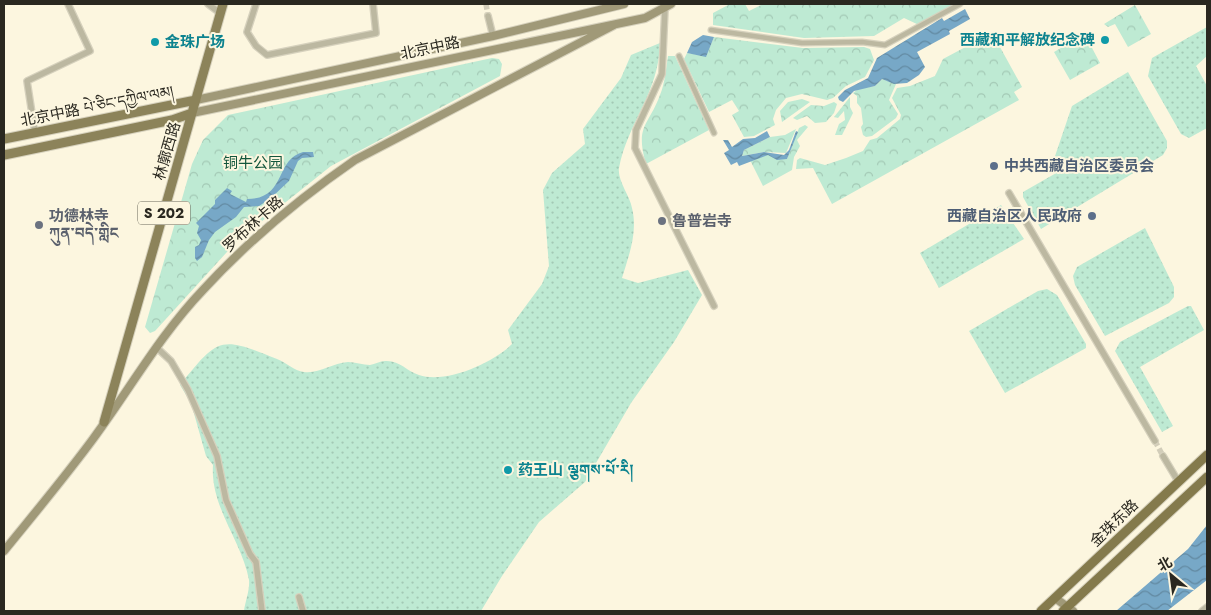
<svg xmlns="http://www.w3.org/2000/svg" width="1211" height="615" font-family="Jost,'Noto Sans SC','Noto Serif Tibetan',sans-serif">
	<defs>
		<pattern id="grass-dots" width="8" height="8" patternUnits="userSpaceOnUse" patternTransform="scale(1.25)"><rect width="8" height="8" fill="#beead3"/><path d="M2 2h.1M6 6h.1" fill="none" stroke="#a3c9b5" stroke-width="1.8" stroke-linecap="round"/></pattern>
		<pattern id="park-crowns" width="20" height="18" patternUnits="userSpaceOnUse" patternTransform="scale(1.25)"><rect width="20" height="18" fill="#beead3"/><path d="M2 6a3 3 0 1 1 6 0M12 15a3 3 0 1 1 6 0" fill="none" stroke="#a3c9b5"/></pattern>
		<pattern id="water-waves" width="16" height="10" patternUnits="userSpaceOnUse" patternTransform="scale(1.25)"><rect width="16" height="10" fill="#77a8c7"/><path d="M0 5q4-4 8 0t8 0" fill="none" stroke="#6289a1"/></pattern>
	</defs>
	<rect width="100%" height="100%" fill="#fcf6df"/>
	<!-- grass -->
	<path fill="url(#grass-dots)" d="M1207,27V56L1196,66L1207,86V128L1189,138L1181,134L1148,76L1152,58Z
		M660,43C659,93 627,124 619,168C617,180 630,196 632,208C638,232 629,255 622,278L638,283L688,270L702,295L674,342L631,403L585,482L539,522L502,576L481,611H244C245,602 250,590 249,580C242,541 210,507 213,465L206,456L191,403L180,385C218,338 219,335 277,359C286,362 294,371 304,372C319,374 332,363 348,362C355,362 363,365 370,365C375,364 380,361 385,361C400,360 406,371 419,375C446,384 493,363 512,344L508,330L542,284L549,266L543,190L552,173L585,144L583,129L621,78L631,55Z
		M1128,72L1167,141V148L1163,155L1041,229L1023,197V192L1058,172L1053,162L1072,106Z
		M1001,205L1024,239L939,288L920,253Z
		M1145,228L1174,287V297L1169,303L1105,336L1075,285L1073,276L1077,267Z
		M1047,289L1057,295L1086,344V348L1005,393L969,331L1038,291Z
		M1188,306H1191L1204,330L1140,367L1173,426L1162,432L1115,351L1120,342Z"/>
	<!-- park -->
	<path fill="url(#park-crowns)" d="M730,4H745L749,11L763,4H958L919,25L904,18L874,36L804,38L713,25V13Z
		M1135,5L1151,34L1128,47L1115,24L1108,27L1104,24Z
		M988,35L995,38L1022,87L1014,92L1019,100L832,204L813,168L796,169L797,160L800,158L825,165L846,158L863,151L870,140L877,138L900,119L901,115L892,98L897,88L910,86L935,76L943,59Z
		M714,37L803,48L864,47L870,49L874,60L865,77L846,86L833,98L827,100L802,94L786,98L776,110L773,119L775,125L754,136L744,137L732,115L739,111L732,100L709,112L684,59L687,53L706,56Z
		M1080,37L1091,46L1100,63L1070,80L1054,52Z
		M668,56H675L709,130L646,164C635,125 648,127 660,95C665,83 666,69 668,56Z
		M492,58L499,59L502,64L500,76L331,166L237,241L155,331L150,333L145,327L192,164L203,140L228,115Z
		M882,79L896,84L889,100L898,114L896,118L872,136L866,137L863,135L861,127L863,124L861,108L857,103V96L853,93L858,89L875,86Z
		M850,97V107L853,113L842,135H835L839,124L845,120L844,111L838,118L834,117Z
		M802,99L810,102L782,122L780,111L788,102Z
		M834,102L837,104L834,113L826,122L815,123L807,116L797,120L793,118L811,105L824,106Z
		M805,125L808,127L797,140L800,146L794,157L792,170L763,186L750,160L770,154L774,158L787,159L799,128Z
		M796,129L786,153L764,152L742,156L744,150L770,137L785,135Z"/>
	<!-- water -->
	<path fill="url(#water-waves)" d="M965,9L970,19L949,31L950,34L917,52L925,67L919,75L907,83L894,84L882,79L875,86L854,91L843,102L839,100L838,97L845,90L868,78L877,58L942,18L944,21Z
		M703,35L714,37L706,57L687,53L692,42Z
		M767,131L770,137L744,150L742,156L764,152L784,155L789,150L796,131L798,132L787,159L777,160L768,155L739,166L737,162L731,165L724,153L729,150L723,140H728L732,147L743,139L755,138Z
		M303,152H313L314,157L302,158L298,161L289,181L271,198L259,206L244,207L236,217L215,232L209,240L202,257L197,261L195,258V247L199,245L201,240L197,233L199,226L196,223L215,204V200L227,188L232,191L230,194L246,202L247,199C287,199 274,160 303,152Z
		M1207,525V580L1167,611H1116L1188,549Z"/>
	<g fill="none" stroke-linecap="round" stroke-linejoin="round">
		<!-- minor-tunnel -->
		<path stroke="#d2cdb9" stroke-width="5.5" stroke-dasharray="5.5 3" stroke-linecap="butt" d="M486,4L488,16
			M1155,441L1163,456"/>
		<!-- pedestrian casing -->
		<g stroke="#d6d1bd" stroke-width="7">
			<path id="pedestrian" d="M711,30L802,43L862,42L885,45L960,4
				M679,56L714,133"/>
		</g>
		<!-- minor casing -->
		<g stroke="#d6d1bd" stroke-width="8">
			<path id="minor" d="M208,4L220,13
				M256,4L247,32L256,46L267,55L376,33L373,4
				M665,8L662,74L636,130L635,148L714,306
				M488,16L493,36
				M35,133L27,81L90,51L68,4
				M1009,193L1155,441
				M156,347L171,361L188,390L217,456L226,500L250,554L256,562L262,611
				M1163,456L1178,481
				M299,597L303,611
				M1202,611L1207,607"/>
		</g>
		<!-- secondary casing -->
		<g stroke="#d6d1bd" stroke-width="10">
			<path id="secondary" d="M196,100L493,36L624,4
				M192,113L645,18L671,4
				M4,551C34,514 65,477 93,439C130,389 160,335 203,290C248,241 300,198 355,160L614,25
				M1055,598L1073,611"/>
		</g>
		<!-- primary casing -->
		<g stroke="#d6d1bd" stroke-width="11">
			<path id="primary" d="M4,139L196,100
				M4,155L172,120L192,113
				M104,422L223,4"/>
		</g>
		<!-- trunk casing -->
		<g stroke="#d6d1bd" stroke-width="11">
			<path id="trunk" d="M1041,611L1207,455
				M1063,611L1207,477"/>
		</g>
		<!-- pedestrian -->
		<use href="#pedestrian" stroke="#bcb8a1" stroke-width="4.5"/>
		<!-- minor -->
		<use href="#minor" stroke="#bcb8a1" stroke-width="5.5"/>
		<!-- secondary -->
		<use href="#secondary" stroke="#a09978" stroke-width="8"/>
		<!-- primary -->
		<use href="#primary" stroke="#8c835a" stroke-width="9"/>
		<!-- trunk -->
		<use href="#trunk" stroke="#847a4c" stroke-width="9"/>
	</g>
	<!-- markers -->
	<g fill="#0f9aa8" stroke="#fcf6df" stroke-width="2">
		<circle cx="1105" cy="40" r="5"/>
		<circle cx="155" cy="42" r="5"/>
		<circle cx="508" cy="470" r="5"/>
	</g>
	<g fill="#5c6f8a" stroke="#fcf6df" stroke-width="2">
		<circle cx="994" cy="166" r="5"/>
		<circle cx="1092" cy="216" r="5"/>
	</g>
	<g fill="#6b7280" stroke="#fcf6df" stroke-width="2">
		<circle cx="662" cy="221" r="5"/>
		<circle cx="39" cy="225" r="5"/>
	</g>
	<g text-anchor="middle" dominant-baseline="central" stroke-width="4" stroke-linejoin="round" paint-order="stroke">
		<!-- shield labels -->
		<rect fill="#fcf6df" stroke="#696659" stroke-width="1" x="138" y="201.5" width="52" height="23" rx="4"/>
		<g font-size="14" font-weight="bold" fill="#2a2820">
			<text x="164" y="213">S 202</text>
		</g>
		<!-- culture labels -->
		<g font-size="15" font-weight="bold" fill="#0d838f" stroke="#fcf6df" text-anchor="start">
			<text x="1095" y="40" text-anchor="end">西藏和平解放纪念碑</text>
			<text x="165" y="42">金珠广场</text>
			<text x="518" y="470">药王山 ལྕགས་པོ་རི།</text>
		</g>
		<!-- street labels -->
		<g font-size="15" fill="#2a2820" stroke="#fcf6df">
			<text transform="translate(430 48) rotate(-12)">北京中路</text>
			<text transform="translate(97 106) rotate(-11)">北京中路 པེ་ཅིང་དཀྱིལ་ལམ།</text>
			<text transform="translate(167 151) rotate(-74)">林廓西路</text>
			<text transform="translate(253 224) rotate(-42)">罗布林卡路</text>
			<text transform="translate(1114 523) rotate(-44)">金珠东路</text>
		</g>
		<!-- park labels -->
		<g font-size="15" fill="#13563c" stroke="#fcf6df">
			<text x="253" y="163">铜牛公园</text>
		</g>
		<!-- service labels -->
		<g font-size="15" font-weight="bold" fill="#4e5e75" stroke="#fcf6df" text-anchor="start">
			<text x="1004" y="166">中共西藏自治区委员会</text>
			<text x="1082" y="216" text-anchor="end">西藏自治区人民政府</text>
		</g>
		<!-- worship labels -->
		<g font-size="15" font-weight="bold" fill="#5b616d" stroke="#fcf6df" text-anchor="start">
			<text x="49" y="216">功德林寺<tspan x="49" dy="17">ཀུན་བདེ་གླིང</tspan></text>
			<text x="672" y="221">鲁普岩寺</text>
		</g>
	</g>
	<!-- border -->
	<rect width="1211" height="615" fill="none" stroke="#2a2820" stroke-width="10"/>
	<!-- north arrow -->
	<g transform="translate(1171 575) rotate(331)" stroke="#fcf6df" stroke-width="4" paint-order="stroke">
	<path d="M0-4L9 19L0 12L-9 19Z" fill="#2a2820"/>
	<text y="-8" font-size="14" font-weight="bold" text-anchor="middle" fill="#2a2820">北</text>
	</g>
</svg>
